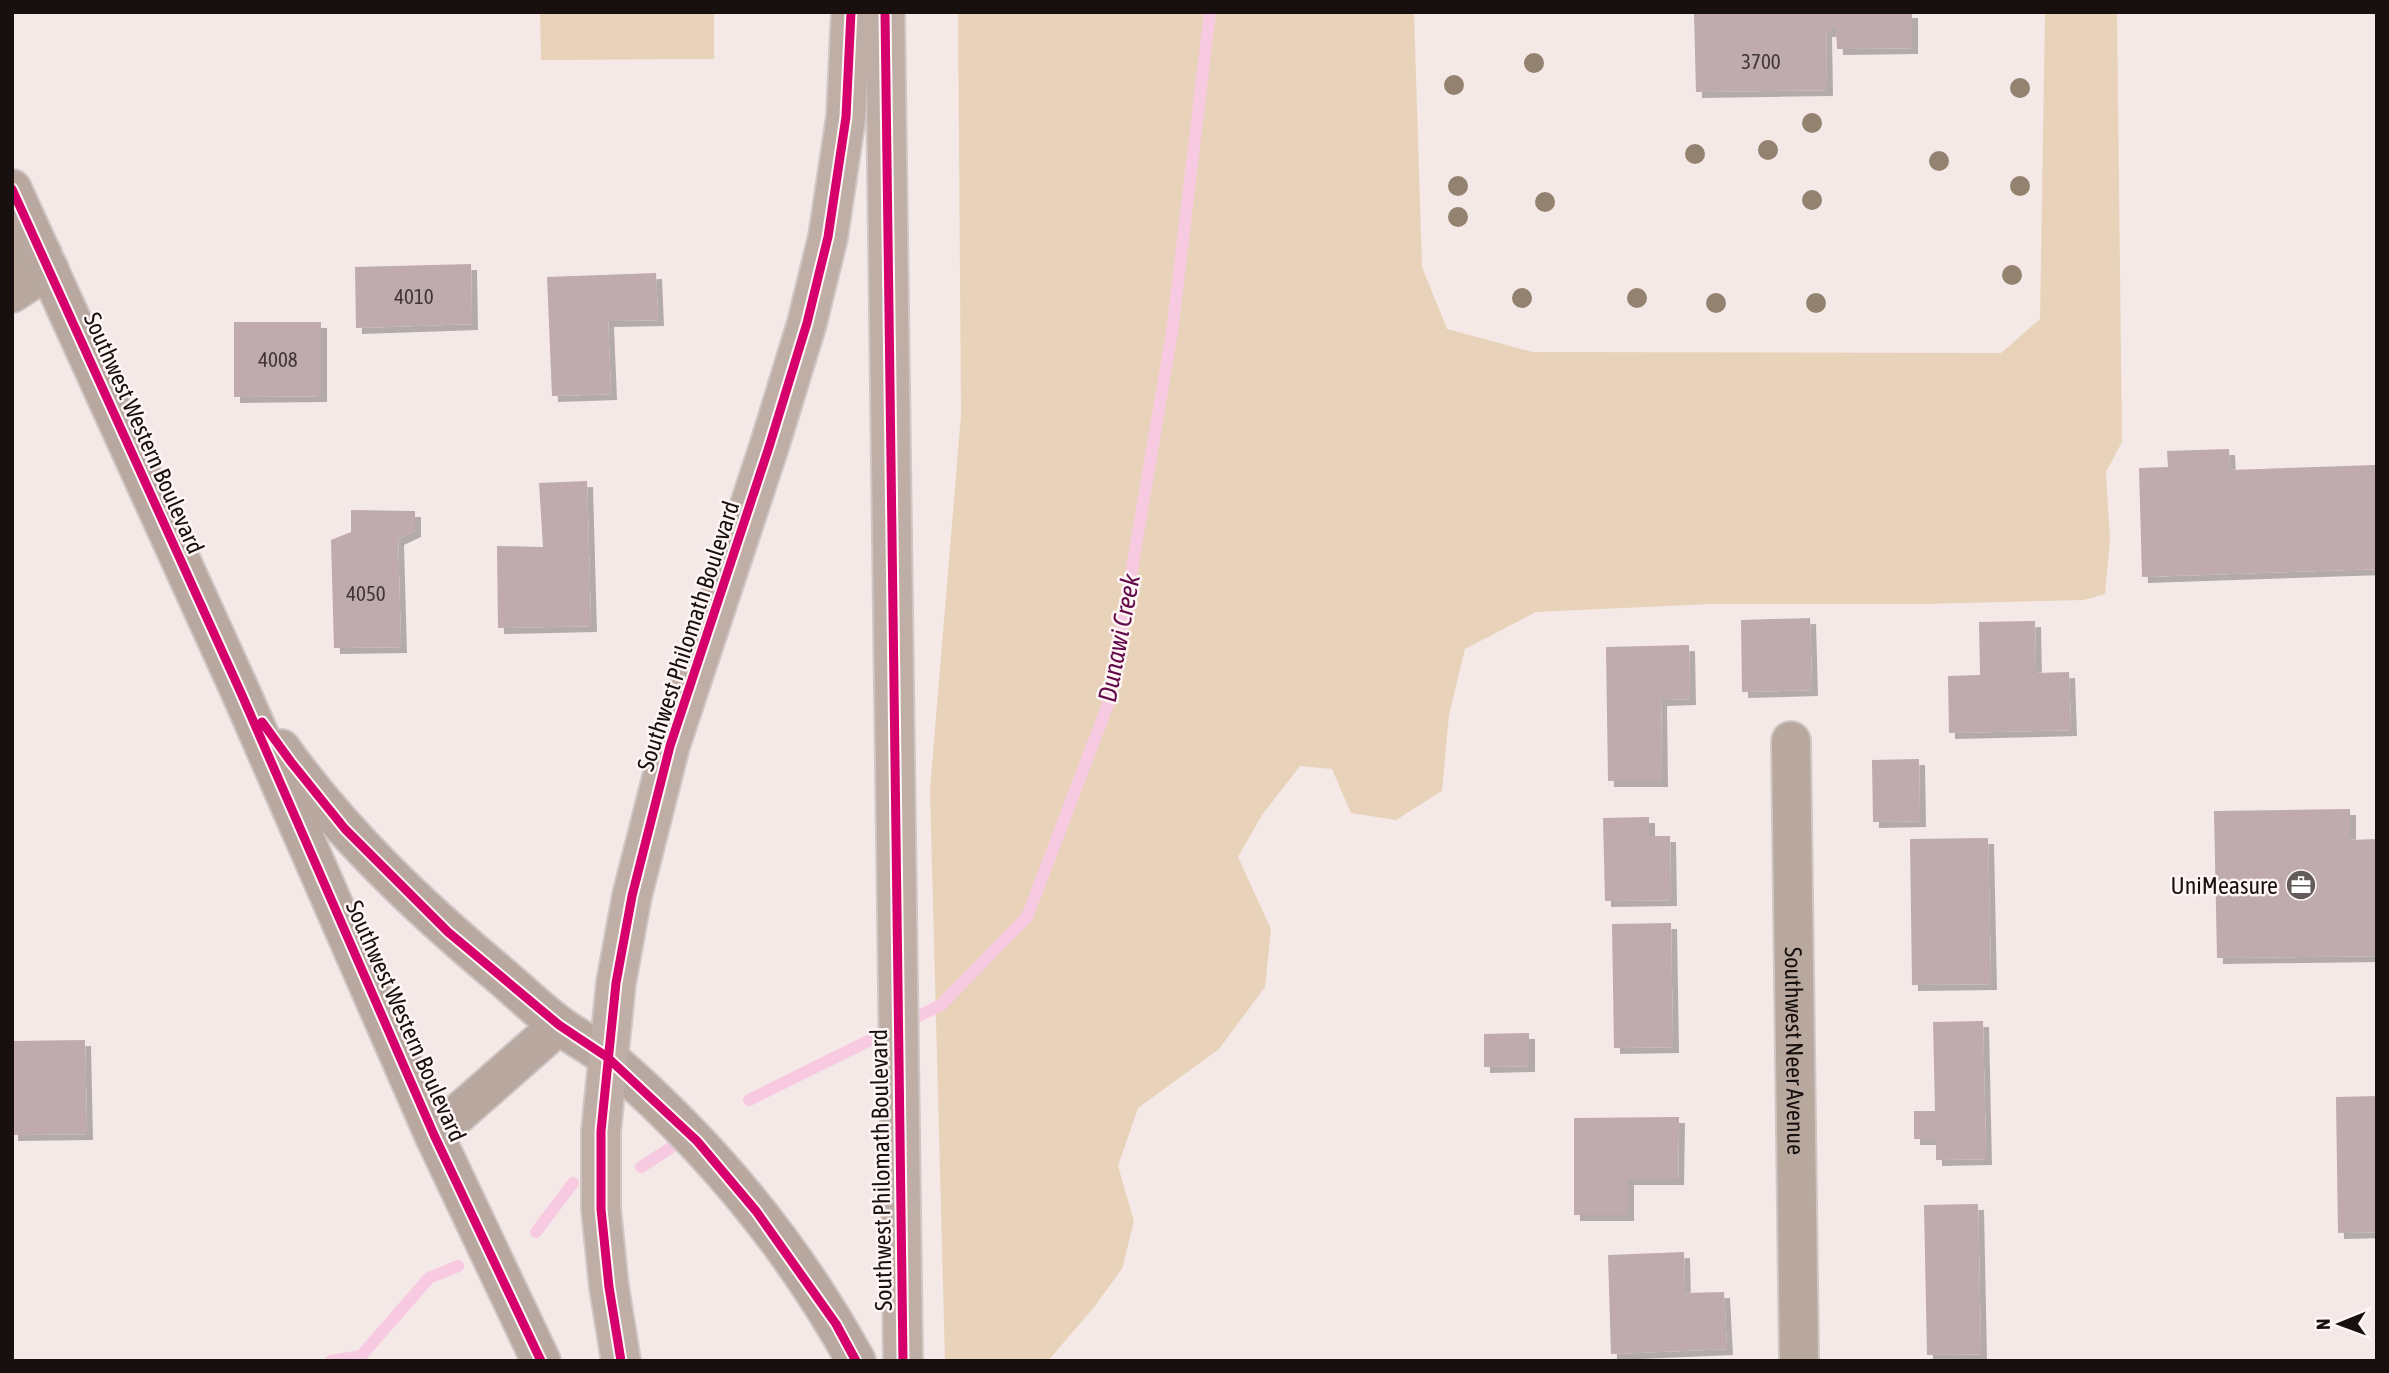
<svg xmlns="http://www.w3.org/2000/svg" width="2389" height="1373" font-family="'Asap Condensed',sans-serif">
	<defs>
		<filter id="shadow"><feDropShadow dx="6" dy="6" stdDeviation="0" flood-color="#0004"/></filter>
	</defs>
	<rect width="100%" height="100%" fill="#f4e9e7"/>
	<!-- green -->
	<path fill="#e8d3ba" d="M540,12H714V59L541,60Z
		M958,12H1414L1422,267L1447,329L1533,352L2001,353L2040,319L2045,12H2117L2122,442L2106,472L2110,540L2105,594L2084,600L1924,604H1711L1536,612L1465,649L1449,715L1442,791L1396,820L1351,813L1332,769L1300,766L1262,815L1238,857L1271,929L1265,987L1219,1049L1138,1108L1118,1166L1134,1221L1122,1269L1094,1307L1048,1361H945L930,790L961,414Z"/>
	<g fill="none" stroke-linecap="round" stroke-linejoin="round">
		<!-- stream -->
		<path stroke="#f8cae2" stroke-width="12" d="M749,1100L941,1005L1027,917L1110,699L1172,332L1210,12
			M641,1167L672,1147
			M536,1232L573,1183
			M331,1361L361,1356L429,1278L458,1266"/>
	</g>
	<!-- building -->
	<path fill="#bfaaad" filter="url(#shadow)" d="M1694,12H1912V48L1837,49L1836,27H1832V31H1826L1827,90L1696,92Z
		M471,264L472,324L356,328L355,267Z
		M656,273L658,320L608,321L611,394L552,396L547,277Z
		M234,322H321V396L234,397Z
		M2229,449L2230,470L2375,465L2377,569L2142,577L2139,468L2168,467L2167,451Z
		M587,481L591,626L498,628L497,546L543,547L539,483Z
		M351,510L415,511V531L398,539L401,647L334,648L331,540L351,532Z
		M1810,618L1812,690L1742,692L1741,620Z
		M2035,621L2036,673L2069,672L2071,730L1949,733L1948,676L1980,675L1979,622Z
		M1689,645L1690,699L1661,700L1662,781H1608L1606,647Z
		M1919,759L1920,821L1873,822L1872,760Z
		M2350,809V840L2377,839V956L2217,958L2214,811Z
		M1649,817V836H1670L1671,900L1605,901L1603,818Z
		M1988,838L1991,984L1912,985L1910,839Z
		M1671,923L1673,1047L1614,1048L1612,924Z
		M1983,1021L1986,1159L1936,1160V1139H1914V1111H1935L1933,1022Z
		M1529,1033V1066L1484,1067V1034Z
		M85,1040L87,1134L12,1135V1041Z
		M2377,1096V1232L2338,1233L2336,1097Z
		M1679,1117L1678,1179H1628V1215H1574V1118Z
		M1978,1204L1981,1354L1927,1355L1924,1205Z
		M1684,1252L1685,1293L1724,1292L1727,1349L1611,1354L1608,1255Z"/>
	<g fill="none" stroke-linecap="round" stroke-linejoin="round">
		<!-- minor casing -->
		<g stroke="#d0c7c5" stroke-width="42">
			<g id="minor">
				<path d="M12,255L42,254"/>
				<path d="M12,293L49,269"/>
				<path id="s1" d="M1791,741L1799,1361"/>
			</g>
		</g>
		<!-- major casing -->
		<g stroke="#d0c7c5" stroke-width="42">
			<path id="major" d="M12,189L241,693L434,1135L541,1361
				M281,749C342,834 419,907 499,974C519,991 538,1010 560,1026C575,1037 593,1046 608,1058C707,1143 793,1246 856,1361
				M434,1135L559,1025"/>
		</g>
		<!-- highway casing -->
		<g stroke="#d0c7c5" stroke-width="42">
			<path id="highway" d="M885,12L903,1361
				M621,1361L609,1287L601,1209V1131L616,983L632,896L670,746L769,447L807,323L828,237L846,117L851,12"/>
		</g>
		<!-- minor -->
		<use href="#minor" stroke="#b8a89e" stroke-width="38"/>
		<!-- major -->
		<use href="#major" stroke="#b8a8a0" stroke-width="38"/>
		<!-- highway -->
		<use href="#highway" stroke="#beaea6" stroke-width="38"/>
		<!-- cycleway casing -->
		<g stroke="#fef5f4" stroke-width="13">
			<path id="cycleway" d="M885,12L903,1361
				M12,189L241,693L434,1135L541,1361
				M262,722L291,762L345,829L448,932L559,1025L607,1057L697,1141L756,1211L836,1324L856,1361
				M621,1361L609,1287L601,1209V1131L616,983L632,896L670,746L769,447L807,323L828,237L846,117L851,12"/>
		</g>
		<!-- cycleway -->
		<use href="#cycleway" stroke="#d6006c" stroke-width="9"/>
	</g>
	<!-- trees -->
	<g fill="#92826f">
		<circle cx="1534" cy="63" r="10"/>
		<circle cx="1454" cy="85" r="10"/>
		<circle cx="2020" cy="88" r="10"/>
		<circle cx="1812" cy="123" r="10"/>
		<circle cx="1768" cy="150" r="10"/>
		<circle cx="1695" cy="154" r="10"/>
		<circle cx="1939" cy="161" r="10"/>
		<circle cx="1458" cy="186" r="10"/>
		<circle cx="2020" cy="186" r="10"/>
		<circle cx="1812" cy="200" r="10"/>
		<circle cx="1545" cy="202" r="10"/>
		<circle cx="1458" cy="217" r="10"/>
		<circle cx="2012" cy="275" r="10"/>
		<circle cx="1522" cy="298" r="10"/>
		<circle cx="1637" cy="298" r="10"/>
		<circle cx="1716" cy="303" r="10"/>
		<circle cx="1816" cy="303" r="10"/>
	</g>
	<!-- icons -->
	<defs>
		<g id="office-disc" transform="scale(1.575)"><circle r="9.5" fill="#645c5b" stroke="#fef5f4"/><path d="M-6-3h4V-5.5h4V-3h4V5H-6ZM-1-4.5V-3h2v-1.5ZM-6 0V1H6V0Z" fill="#fff"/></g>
	</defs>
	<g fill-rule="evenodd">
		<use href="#office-disc" x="2301" y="885"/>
	</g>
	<g text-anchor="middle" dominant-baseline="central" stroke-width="5" stroke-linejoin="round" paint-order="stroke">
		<!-- number labels -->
		<g font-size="21" fill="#413636">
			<text x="1761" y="61">3700</text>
			<text x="414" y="296">4010</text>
			<text x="278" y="359">4008</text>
			<text x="366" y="593">4050</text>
		</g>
		<!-- street labels -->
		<g font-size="24" fill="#17100f" stroke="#fef5f4">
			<text transform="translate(144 433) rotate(66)">Southwest Western Boulevard</text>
			<text transform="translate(688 636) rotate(-72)">Southwest Philomath Boulevard</text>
			<text transform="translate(406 1021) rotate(66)">Southwest Western Boulevard</text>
			<text stroke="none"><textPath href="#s1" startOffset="310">Southwest Neer Avenue</textPath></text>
			<text transform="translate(881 1170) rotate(-91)">Southwest Philomath Boulevard</text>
		</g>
		<!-- poi labels -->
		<g font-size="24" fill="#17100f" stroke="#fef5f4" text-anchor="end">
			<text x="2278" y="885">UniMeasure</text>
		</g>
		<!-- water labels -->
		<g font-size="26" font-style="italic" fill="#620a4a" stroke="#fef5f4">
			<text transform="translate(1119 638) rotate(-79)">Dunawi Creek</text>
		</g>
	</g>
	<!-- border -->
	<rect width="2389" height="1373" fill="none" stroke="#17100f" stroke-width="28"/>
	<!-- north arrow -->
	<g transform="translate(2340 1324) rotate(269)" stroke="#fef5f4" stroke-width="5" paint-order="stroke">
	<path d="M0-5L12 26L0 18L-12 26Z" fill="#17100f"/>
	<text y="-10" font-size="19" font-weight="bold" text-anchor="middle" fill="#17100f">N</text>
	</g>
</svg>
